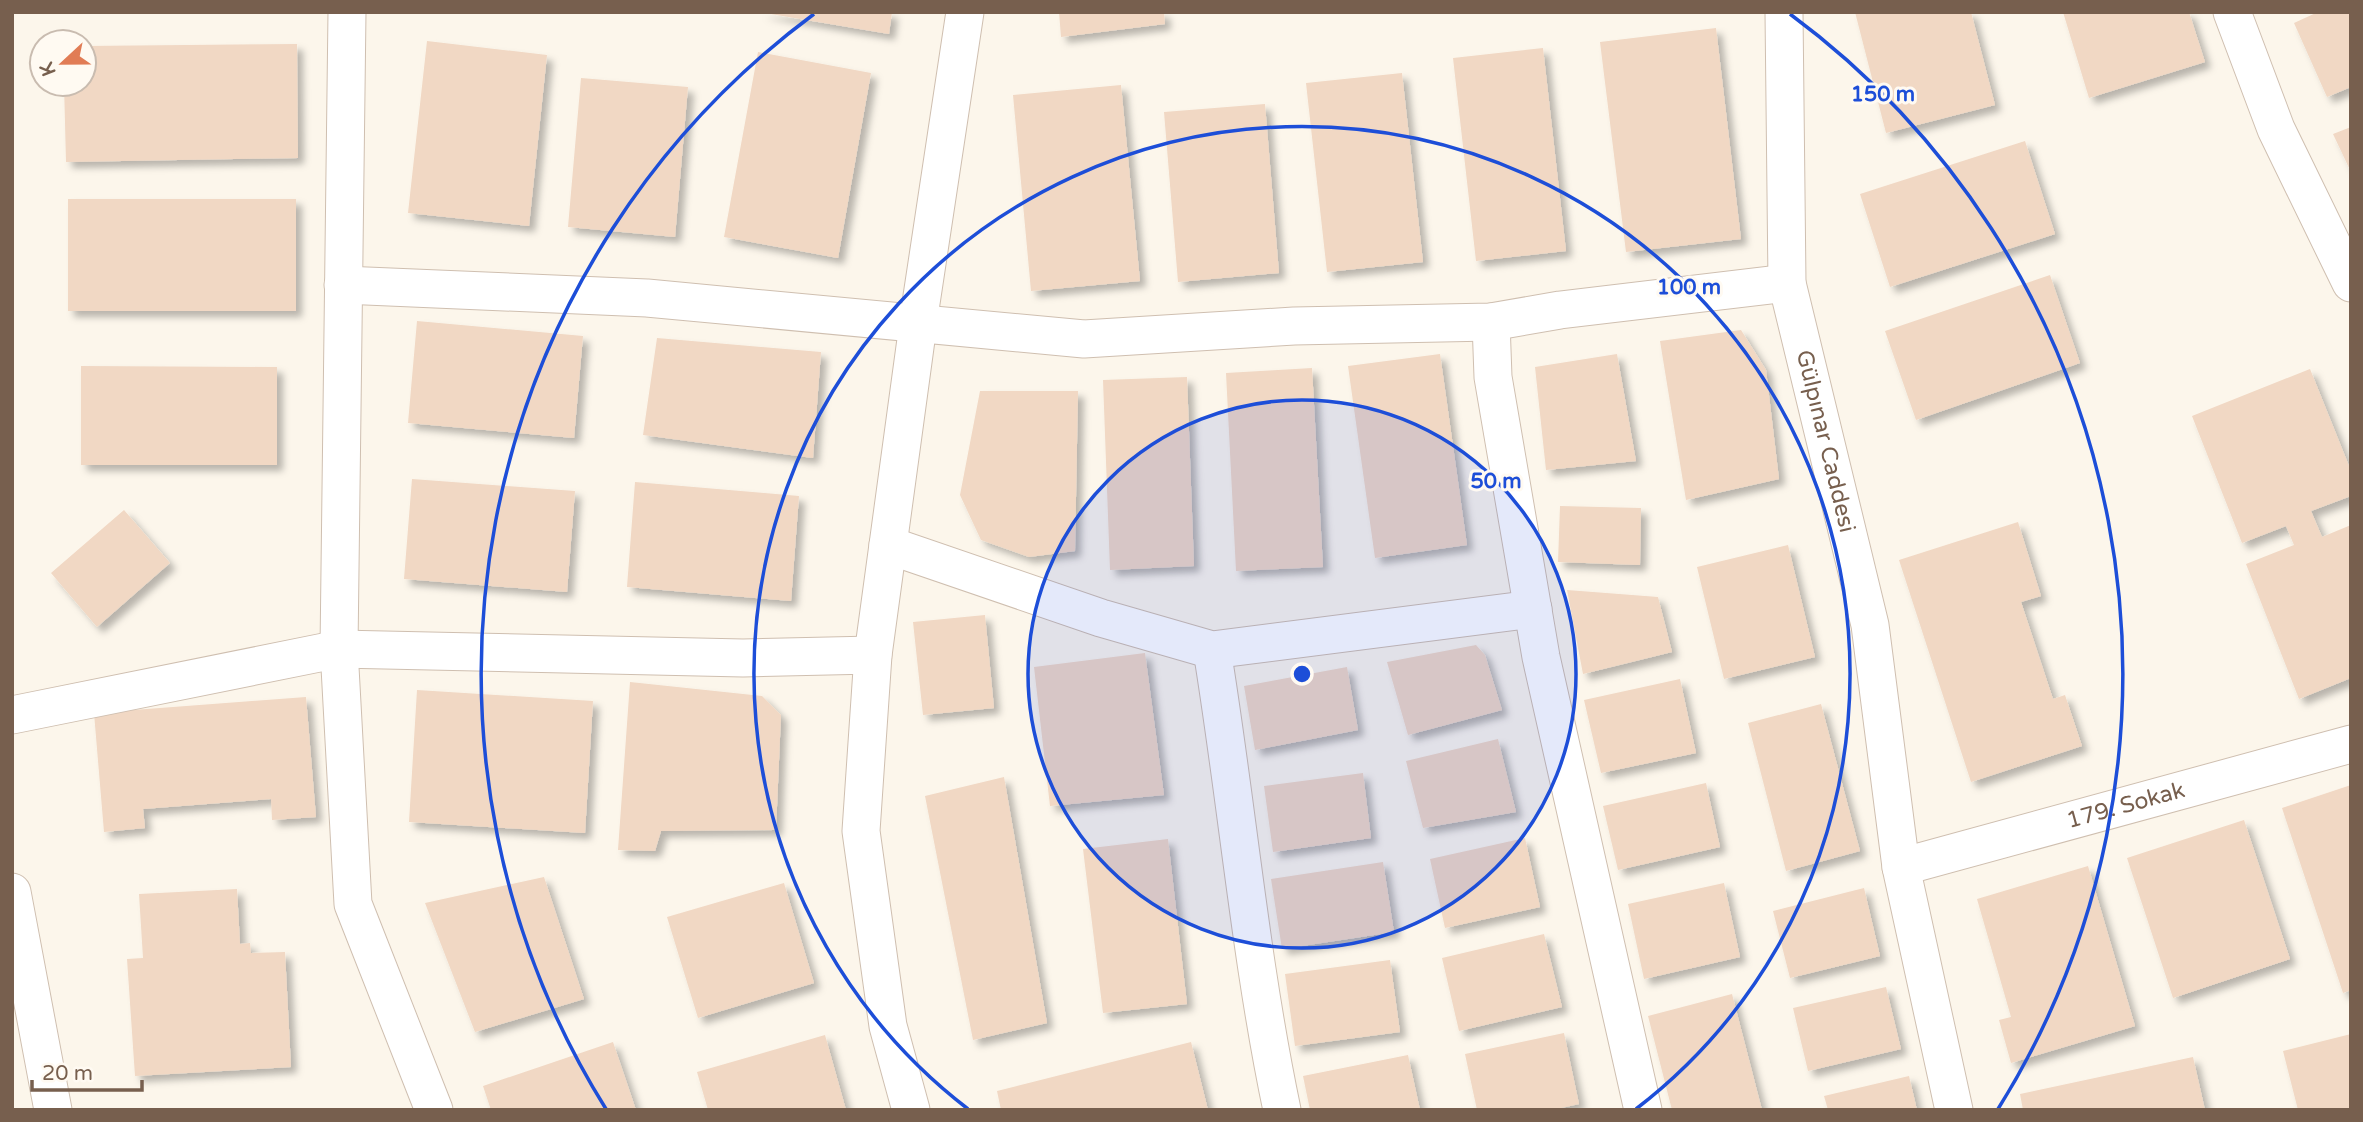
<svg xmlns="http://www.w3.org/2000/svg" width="2363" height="1122" font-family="'Varela Round',sans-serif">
	<defs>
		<filter id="shadow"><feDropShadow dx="6" dy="6" stdDeviation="3.5" flood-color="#0004"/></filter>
	</defs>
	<rect width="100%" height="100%" fill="#fcf6eb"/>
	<!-- building -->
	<path fill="#f1d8c4" filter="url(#shadow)" d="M759,12H892L889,34Z
		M1059,12H1164L1165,24L1061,37Z
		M1855,12H1971L1995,105L1886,133Z
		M2063,12H2189L2205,62L2089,98Z
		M2318,12H2351V87L2327,97L2294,23Z
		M1716,28L1741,239L1626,252L1600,42Z
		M427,41L547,55L529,226L408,213Z
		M297,44L298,158L66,162L64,84H84V46Z
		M1543,48L1566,251L1476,261L1453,58Z
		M758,52L871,73L838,258L724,237Z
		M1402,73L1423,262L1327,272L1306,83Z
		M581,78L688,87L675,237L568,227Z
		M1121,85L1140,281L1031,291L1013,95Z
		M1265,104L1279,273L1178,282L1164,112Z
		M2351,127V172L2333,134Z
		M2025,141L2055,234L1890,287L1860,194Z
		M68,199H296V311H68Z
		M2050,275L2080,363L1916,420L1885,331Z
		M417,321L583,336L574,438L408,423Z
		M1741,330L1766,370L1779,479L1686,500L1660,341Z
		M657,338L821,352L813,458L643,435Z
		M1440,354L1467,545L1375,558L1348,366Z
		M1617,354L1636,461L1546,470L1535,367Z
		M81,366L277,367V465H81Z
		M1312,368L1323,567L1236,571L1226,373Z
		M2310,369L2351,471V496L2311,511L2322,537L2351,525V678L2299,699L2246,564L2294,545L2286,526L2242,543L2192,416Z
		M1187,377L1194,566L1110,570L1103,380Z
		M980,391H1078L1075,551L1029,557L981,540L960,495Z
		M412,479L575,491L567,592L404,579Z
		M635,482L799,496L791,601L627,587Z
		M1560,506L1641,508L1640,565L1558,562Z
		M124,510L170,563L97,627L51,573Z
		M2018,522L2041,596L2021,602L2053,699L2065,695L2082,746L1971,782L1899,560Z
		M1788,545L1815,657L1724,679L1697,567Z
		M1567,590L1658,597L1672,652L1583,674Z
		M985,615L994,708L923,715L913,622Z
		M1476,645L1485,655L1502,710L1408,735L1387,662Z
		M1145,653L1164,795L1050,806L1034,667Z
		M1347,667L1358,730L1255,750L1244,686Z
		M1680,679L1696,753L1601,773L1584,700Z
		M630,682L762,696L781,715L776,830L661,831L655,851L618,850Z
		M417,690L593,701L585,833L409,822Z
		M306,697L316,817L272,820L271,799L143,809L145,828L104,832L94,713Z
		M1821,704L1860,851L1786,871L1748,723Z
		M1498,739L1516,812L1423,828L1406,761Z
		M1363,773L1371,838L1273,852L1264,786Z
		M1004,777L1047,1023L973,1040L925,796Z
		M1706,783L1720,847L1618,870L1603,806Z
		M2351,785V990L2343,993L2282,808Z
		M2244,820L2290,959L2173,998L2127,858Z
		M1525,838L1540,907L1445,928L1430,859Z
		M1168,839L1187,1004L1103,1013L1083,849Z
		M1383,862L1394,932L1282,949L1271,879Z
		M2088,866L2135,1026L2011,1063L1999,1020L2011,1017L1977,899Z
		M544,877L584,999L475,1032L425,903Z
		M784,883L814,983L698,1018L667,917Z
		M1724,883L1740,957L1644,979L1628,904Z
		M1864,888L1880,956L1790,978L1773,911Z
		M237,889L240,944L250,943L251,953L285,952L291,1067L135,1076L127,959L143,958L139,894Z
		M1544,934L1562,1007L1459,1031L1442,958Z
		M1390,960L1400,1032L1295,1046L1285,974Z
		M1886,987L1901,1049L1808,1071L1793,1008Z
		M1732,994L1762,1110H1672L1648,1016Z
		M1564,1033L1579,1104L1552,1110H1477L1465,1054Z
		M2351,1034V1110H2298L2283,1051Z
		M825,1035L846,1110H708L697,1072Z
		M613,1042L636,1110H491L483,1086Z
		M1191,1042L1208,1110H1001L997,1091Z
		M1408,1055L1420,1110H1310L1303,1076Z
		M2193,1057L2205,1110H2023L2020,1094Z
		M1909,1076L1917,1110H1828L1824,1096Z"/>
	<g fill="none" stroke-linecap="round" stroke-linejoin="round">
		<!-- minor casing -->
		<g stroke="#cfbfb0" stroke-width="39">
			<g id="minor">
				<path d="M347,12L339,649L353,904L434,1110"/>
				<path id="s1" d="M1784,12L1787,283L1870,625L1901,867L1954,1110"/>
				<path d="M2232,12L2276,129L2351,283"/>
				<path d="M343,285L647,298L1084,339L1294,326L1491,322L1560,310L1787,283"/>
				<path d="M1491,322L1493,377L1541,657L1643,1110"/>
				<path d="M888,545L1101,618L1212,650L1533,609"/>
				<path d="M1212,650C1237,803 1250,958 1282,1110"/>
				<path d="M12,715L339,649L743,658L873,655"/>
				<path id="s2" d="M1901,867L2351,744"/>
				<path d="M12,892L53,1110"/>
				<path d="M911,1110L888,1026L861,831L873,655L921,303L965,12"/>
			</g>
		</g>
		<!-- minor -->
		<use href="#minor" stroke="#fff" stroke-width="37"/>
	</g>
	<!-- distance rings -->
	<circle cx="1302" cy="674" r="274" fill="#1d4ed8" fill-opacity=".12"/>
	<g fill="none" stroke="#1d4ed8" stroke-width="3.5">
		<circle cx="1302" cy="674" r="274"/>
		<path d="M968 1109A548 548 0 1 1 1636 1109"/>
		<path d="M606 1109A821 821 0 0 1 814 14M1790 14A821 821 0 0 1 1998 1109"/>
	</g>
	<g text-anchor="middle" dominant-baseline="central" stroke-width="6" stroke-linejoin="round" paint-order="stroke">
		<!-- street labels -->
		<g font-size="23" fill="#775f4e" stroke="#fffaf2">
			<text stroke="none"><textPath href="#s1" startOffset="434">Gülpınar Caddesi</textPath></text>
			<text stroke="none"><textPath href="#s2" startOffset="233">179. Sokak</textPath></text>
		</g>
	</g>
	<circle cx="1302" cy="674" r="10" fill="#1d4ed8" stroke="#fffaf2" stroke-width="3.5"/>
	<g font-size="21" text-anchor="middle" font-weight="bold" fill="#1d4ed8" stroke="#fffaf2" stroke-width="6" stroke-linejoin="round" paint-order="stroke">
		<text x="1883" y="101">150 m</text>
		<text x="1689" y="294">100 m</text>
		<text x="1496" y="488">50 m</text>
	</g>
	<!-- border -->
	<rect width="2363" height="1122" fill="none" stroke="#775f4e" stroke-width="28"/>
	<!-- north arrow -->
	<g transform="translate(63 63) rotate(248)"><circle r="33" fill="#fffaf2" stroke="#c9bcb0" stroke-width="2"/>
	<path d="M0-5L12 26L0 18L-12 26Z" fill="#e17c55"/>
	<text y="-10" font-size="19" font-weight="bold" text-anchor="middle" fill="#775f4e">K</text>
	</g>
	<!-- scale -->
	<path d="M32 1080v10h110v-10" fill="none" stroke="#775f4e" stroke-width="3.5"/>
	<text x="42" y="1080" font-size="21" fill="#775f4e" stroke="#fffaf2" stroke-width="5" paint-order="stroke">20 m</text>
</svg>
